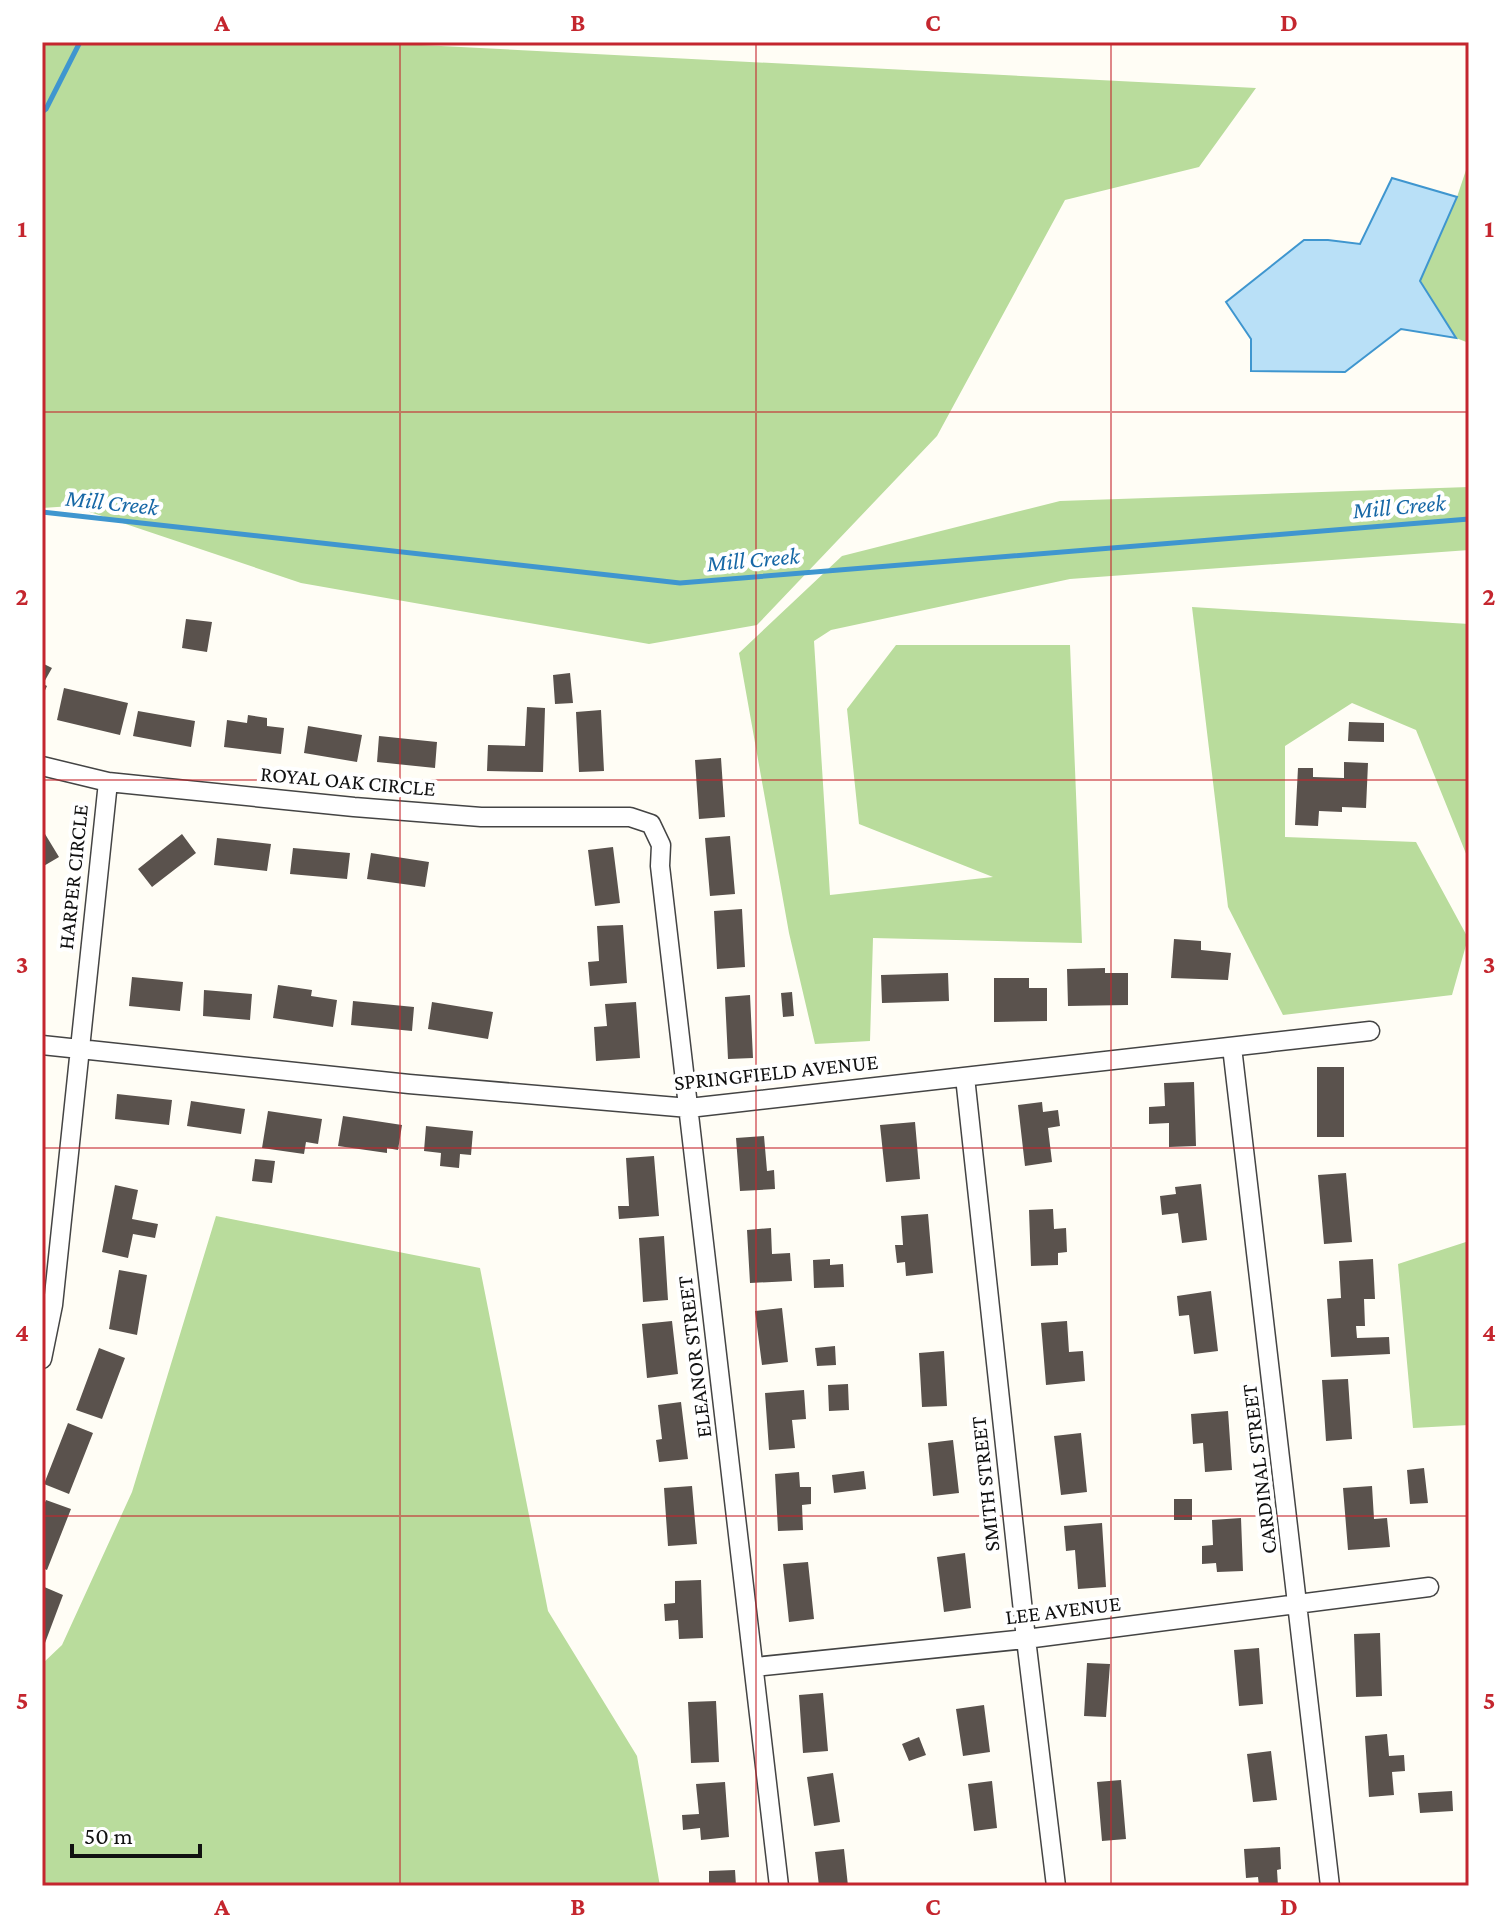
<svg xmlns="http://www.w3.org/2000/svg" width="1511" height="1928" font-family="'Crimson Pro',serif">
	<rect width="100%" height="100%" fill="#fffdf5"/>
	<!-- forest -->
	<path fill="#b9dc9c" d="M42,42H362L1256,88L1199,167L1065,200L937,436L757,625L649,644L301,583L72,506L42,508Z
		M1469,161V343L1456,338L1420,281L1457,197Z
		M1469,487V550L1070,579L831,630L814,641L830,895L993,877L859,824L847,709L896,645H1070L1082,943L873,938L870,1041L815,1044L789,933L739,653L842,556L1060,501Z
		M1192,607L1469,624V861L1416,730L1352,703L1285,746V837L1416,842L1468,938L1452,995L1283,1015L1228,907Z
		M216,1216L480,1268L548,1611L637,1756L660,1886H42V1664L62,1645L132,1492Z
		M1469,1241V1425L1413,1428L1398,1264Z"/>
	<!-- water -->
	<path fill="#b9e0f7" stroke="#3f96cf" stroke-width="2" d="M1392,178L1457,197L1420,281L1456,338L1401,329L1345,372L1251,371V339L1226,302L1304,240H1328L1360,244Z"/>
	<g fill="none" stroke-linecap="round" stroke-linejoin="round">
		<!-- stream -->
		<path stroke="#3f96cf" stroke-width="5" d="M42,112L46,109L80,42
			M42,512L680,583L1469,519"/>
	</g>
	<!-- building -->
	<path fill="#5a524d" d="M186,619L212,622L207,652L182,648Z
		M42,663L52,668L43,684L47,686L42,697Z
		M570,673L573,703L555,704L553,675Z
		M64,688L128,703L120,735L57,720Z
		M527,707L545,708L543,772L487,771L488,745L525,746Z
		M601,710L604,771L579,772L576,712Z
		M138,711L195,721L191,747L133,736Z
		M248,715L267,718V726L284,728L281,754L224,747L227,720L247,723Z
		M1349,722L1384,723V742L1348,741Z
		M308,726L362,735L357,762L304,753Z
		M379,736L437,742L435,768L377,762Z
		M721,758L725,817L699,819L695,760Z
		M1344,762L1368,763L1366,808L1342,807V812L1319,811L1318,826L1295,825L1298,768H1313V777L1344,778Z
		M42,829L59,857L42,867Z
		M182,834L196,853L152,887L138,869Z
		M730,836L735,894L710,896L705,838Z
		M217,838L271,844L267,871L214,865Z
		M613,847L620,903L595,906L588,850Z
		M293,848L350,853L347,879L290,874Z
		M371,853L429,862L425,887L367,879Z
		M742,909L745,967L717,969L714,911Z
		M623,925L627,983L590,986L588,962L599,961L597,926Z
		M1174,939L1201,941V950L1231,953L1228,980L1171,978Z
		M1105,968V973H1128V1005L1068,1006L1067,969Z
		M948,973L949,1001L882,1003L881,975Z
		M132,977L183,982L180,1011L129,1006Z
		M994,978H1029V988H1047V1021L994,1022Z
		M278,985L312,990L311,996L337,1000L333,1027L273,1018Z
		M204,990L252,994L250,1020L203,1016Z
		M792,992L794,1016L783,1017L781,993Z
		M750,995L753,1058L728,1059L725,997Z
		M353,1001L414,1007L412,1031L351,1025Z
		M432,1002L493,1012L488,1039L428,1029Z
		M636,1002L640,1058L596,1061L594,1027L607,1026L605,1004Z
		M1317,1067H1344V1137H1317Z
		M1194,1082L1196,1146L1169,1147V1123L1149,1124V1107L1165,1106L1164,1083Z
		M117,1094L172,1100L169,1125L115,1119Z
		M191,1101L245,1109L241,1134L187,1126Z
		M1042,1102L1043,1112L1058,1110L1060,1126L1048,1128L1052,1162L1025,1166L1018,1105Z
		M268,1111L322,1119L318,1144L306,1142L304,1154L262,1148Z
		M343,1116L402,1125L398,1150L387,1148V1153L338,1146Z
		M915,1122L920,1179L886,1182L880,1125Z
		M426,1126L473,1131L471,1155L460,1154L459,1168L440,1166L441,1153L424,1151Z
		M764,1136L767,1171L774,1170L775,1189L740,1191L736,1138Z
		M654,1156L659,1216L619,1219L618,1206H629L626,1158Z
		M255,1159L275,1161L272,1183L252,1181Z
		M1346,1173L1352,1242L1324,1244L1318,1175Z
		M1201,1184L1207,1240L1182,1243L1178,1213L1162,1215L1160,1196L1176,1194L1175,1187Z
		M115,1185L138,1190L132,1219L158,1224L155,1238L133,1234L128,1258L102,1252Z
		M1053,1209L1054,1229L1066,1228L1067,1252L1058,1253V1265L1031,1266L1029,1210Z
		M928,1214L933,1273L906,1276L905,1262L897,1263L895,1245H903L901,1216Z
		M771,1228L772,1254L790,1253L792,1281L750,1283L747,1230Z
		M664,1236L668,1300L643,1302L639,1238Z
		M830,1259V1265L843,1264L844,1287L814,1288L813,1260Z
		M1373,1259L1375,1299H1364L1365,1326H1356L1357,1338L1389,1337L1390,1354L1331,1357L1327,1299L1341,1298L1339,1261Z
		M119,1270L147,1275L137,1335L109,1329Z
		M1211,1291L1218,1351L1194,1354L1189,1315L1179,1316L1177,1296Z
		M782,1308L788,1362L762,1365L755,1311Z
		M672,1321L678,1374L647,1378L642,1324Z
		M1067,1321L1069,1352L1083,1351L1085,1381L1046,1385L1041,1323Z
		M835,1346L836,1365L817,1366L815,1348Z
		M99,1348L125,1358L102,1419L76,1410Z
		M944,1351L947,1406L922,1407L919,1353Z
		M1348,1379L1352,1439L1326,1441L1322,1380Z
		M848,1384L849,1410L829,1411L828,1385Z
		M804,1390L806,1419L792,1420L795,1448L769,1450L765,1393Z
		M681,1402L688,1459L659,1462L656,1440L662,1439L658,1405Z
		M1228,1411L1232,1470L1205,1472L1203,1443L1193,1444L1191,1414Z
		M68,1423L93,1433L69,1494L44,1484Z
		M1081,1433L1087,1492L1061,1495L1054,1436Z
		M953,1440L959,1493L933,1496L928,1443Z
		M1424,1468L1428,1503L1410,1504L1407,1470Z
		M864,1471L866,1489L834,1493L832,1475Z
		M799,1472L800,1487H811V1504L802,1505L803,1530L778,1531L775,1474Z
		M692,1486L697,1544L668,1546L664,1488Z
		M1372,1486L1374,1519L1387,1518L1390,1547L1348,1550L1343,1488Z
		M1174,1499H1192V1520H1174Z
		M46,1500L71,1509L47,1570L42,1568V1509Z
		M1241,1518L1243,1571L1217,1572L1216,1563L1202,1564V1546L1213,1545L1212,1520Z
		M1102,1523L1106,1587L1078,1589L1075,1550L1066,1551L1064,1526Z
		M965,1553L971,1608L944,1612L937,1557Z
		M808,1562L814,1619L789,1622L783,1564Z
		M701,1580L703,1638L679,1639L678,1620L665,1621L664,1604L675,1603V1581Z
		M42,1586L63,1595L45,1643L42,1642Z
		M1380,1633L1382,1696L1356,1697L1354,1634Z
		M1259,1648L1263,1704L1239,1706L1234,1650Z
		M1087,1663L1110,1664L1106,1717L1084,1716Z
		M823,1693L828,1751L803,1753L799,1695Z
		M716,1701L719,1762L691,1763L688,1702Z
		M984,1705L990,1752L963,1756L956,1709Z
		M1387,1734L1389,1756L1404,1755L1405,1771L1392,1772L1394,1795L1369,1797L1365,1736Z
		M919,1737L926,1755L909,1761L902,1744Z
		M1271,1751L1277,1800L1253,1802L1247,1754Z
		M833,1773L840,1822L814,1826L807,1777Z
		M1121,1780L1126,1839L1102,1841L1097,1782Z
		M992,1781L997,1828L974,1831L968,1784Z
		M725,1782L729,1837L701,1840L700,1828L683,1830L682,1815L699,1814L696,1784Z
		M1452,1791L1453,1811L1420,1813L1418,1793Z
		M1280,1847L1281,1869L1277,1870L1278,1886H1259L1258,1877L1246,1878L1244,1849Z
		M844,1849L848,1886H819L815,1852Z
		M735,1870L736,1886H709V1871Z"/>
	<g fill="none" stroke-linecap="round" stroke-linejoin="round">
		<!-- minor casing -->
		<g stroke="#444" stroke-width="21">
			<path id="minor" d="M42,766L108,782L354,807L481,817H630L651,824L661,845L660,866L779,1886
				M42,1045L409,1084L689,1108L1370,1031
				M1232,1047L1330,1886
				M965,1077L1026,1639L1056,1886
				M42,1359L53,1305L108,782
				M754,1667L1026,1639L1429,1587"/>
		</g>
		<!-- minor -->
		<use href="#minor" stroke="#fff" stroke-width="18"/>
	</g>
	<!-- grid -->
	<path fill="none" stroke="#c4262e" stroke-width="2" stroke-opacity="0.55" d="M400,42V1886M756,42V1886M1111,42V1886M42,412H1469M42,780H1469M42,1148H1469M42,1516H1469"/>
	<g text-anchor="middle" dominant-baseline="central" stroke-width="8" stroke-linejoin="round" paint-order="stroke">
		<!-- street labels -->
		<g font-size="22" fill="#111" stroke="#fff">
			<text transform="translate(348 781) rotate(5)">ROYAL OAK CIRCLE</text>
			<text transform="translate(73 877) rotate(-84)">HARPER CIRCLE</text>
			<text transform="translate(776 1072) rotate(-6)">SPRINGFIELD AVENUE</text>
			<text transform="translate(694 1357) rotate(-97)">ELEANOR STREET</text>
			<text transform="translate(1259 1469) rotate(-97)">CARDINAL STREET</text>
			<text transform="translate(985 1484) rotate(-96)">SMITH STREET</text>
			<text transform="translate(1063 1610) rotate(-7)">LEE AVENUE</text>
		</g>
		<!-- water labels -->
		<g font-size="24" font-style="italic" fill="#1768a6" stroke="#fff">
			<text transform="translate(112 502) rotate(6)">Mill Creek</text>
			<text transform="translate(1399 506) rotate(-5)">Mill Creek</text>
			<text transform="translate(753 559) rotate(-5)">Mill Creek</text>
		</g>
	</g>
	<!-- border -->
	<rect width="1511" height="1928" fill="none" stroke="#ffffff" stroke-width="88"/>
	<!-- scale -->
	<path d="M72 1844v12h128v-12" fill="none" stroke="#111111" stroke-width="4"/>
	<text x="84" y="1844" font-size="24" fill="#111111" stroke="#ffffff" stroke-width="6" paint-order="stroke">50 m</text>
	<rect x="44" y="44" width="1423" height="1840" fill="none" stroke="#c4262e" stroke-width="3"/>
	<g font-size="26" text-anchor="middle" font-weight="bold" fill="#c4262e">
		<text x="222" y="31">A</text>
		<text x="578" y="31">B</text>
		<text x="933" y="31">C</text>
		<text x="1289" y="31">D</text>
		<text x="22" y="237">1</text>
		<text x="1489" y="237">1</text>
		<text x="22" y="605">2</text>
		<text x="1489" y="605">2</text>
		<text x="22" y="973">3</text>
		<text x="1489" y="973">3</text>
		<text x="22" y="1341">4</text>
		<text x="1489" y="1341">4</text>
		<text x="22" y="1709">5</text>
		<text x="1489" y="1709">5</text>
		<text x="222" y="1915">A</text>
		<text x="578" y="1915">B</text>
		<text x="933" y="1915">C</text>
		<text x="1289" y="1915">D</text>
	</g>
</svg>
